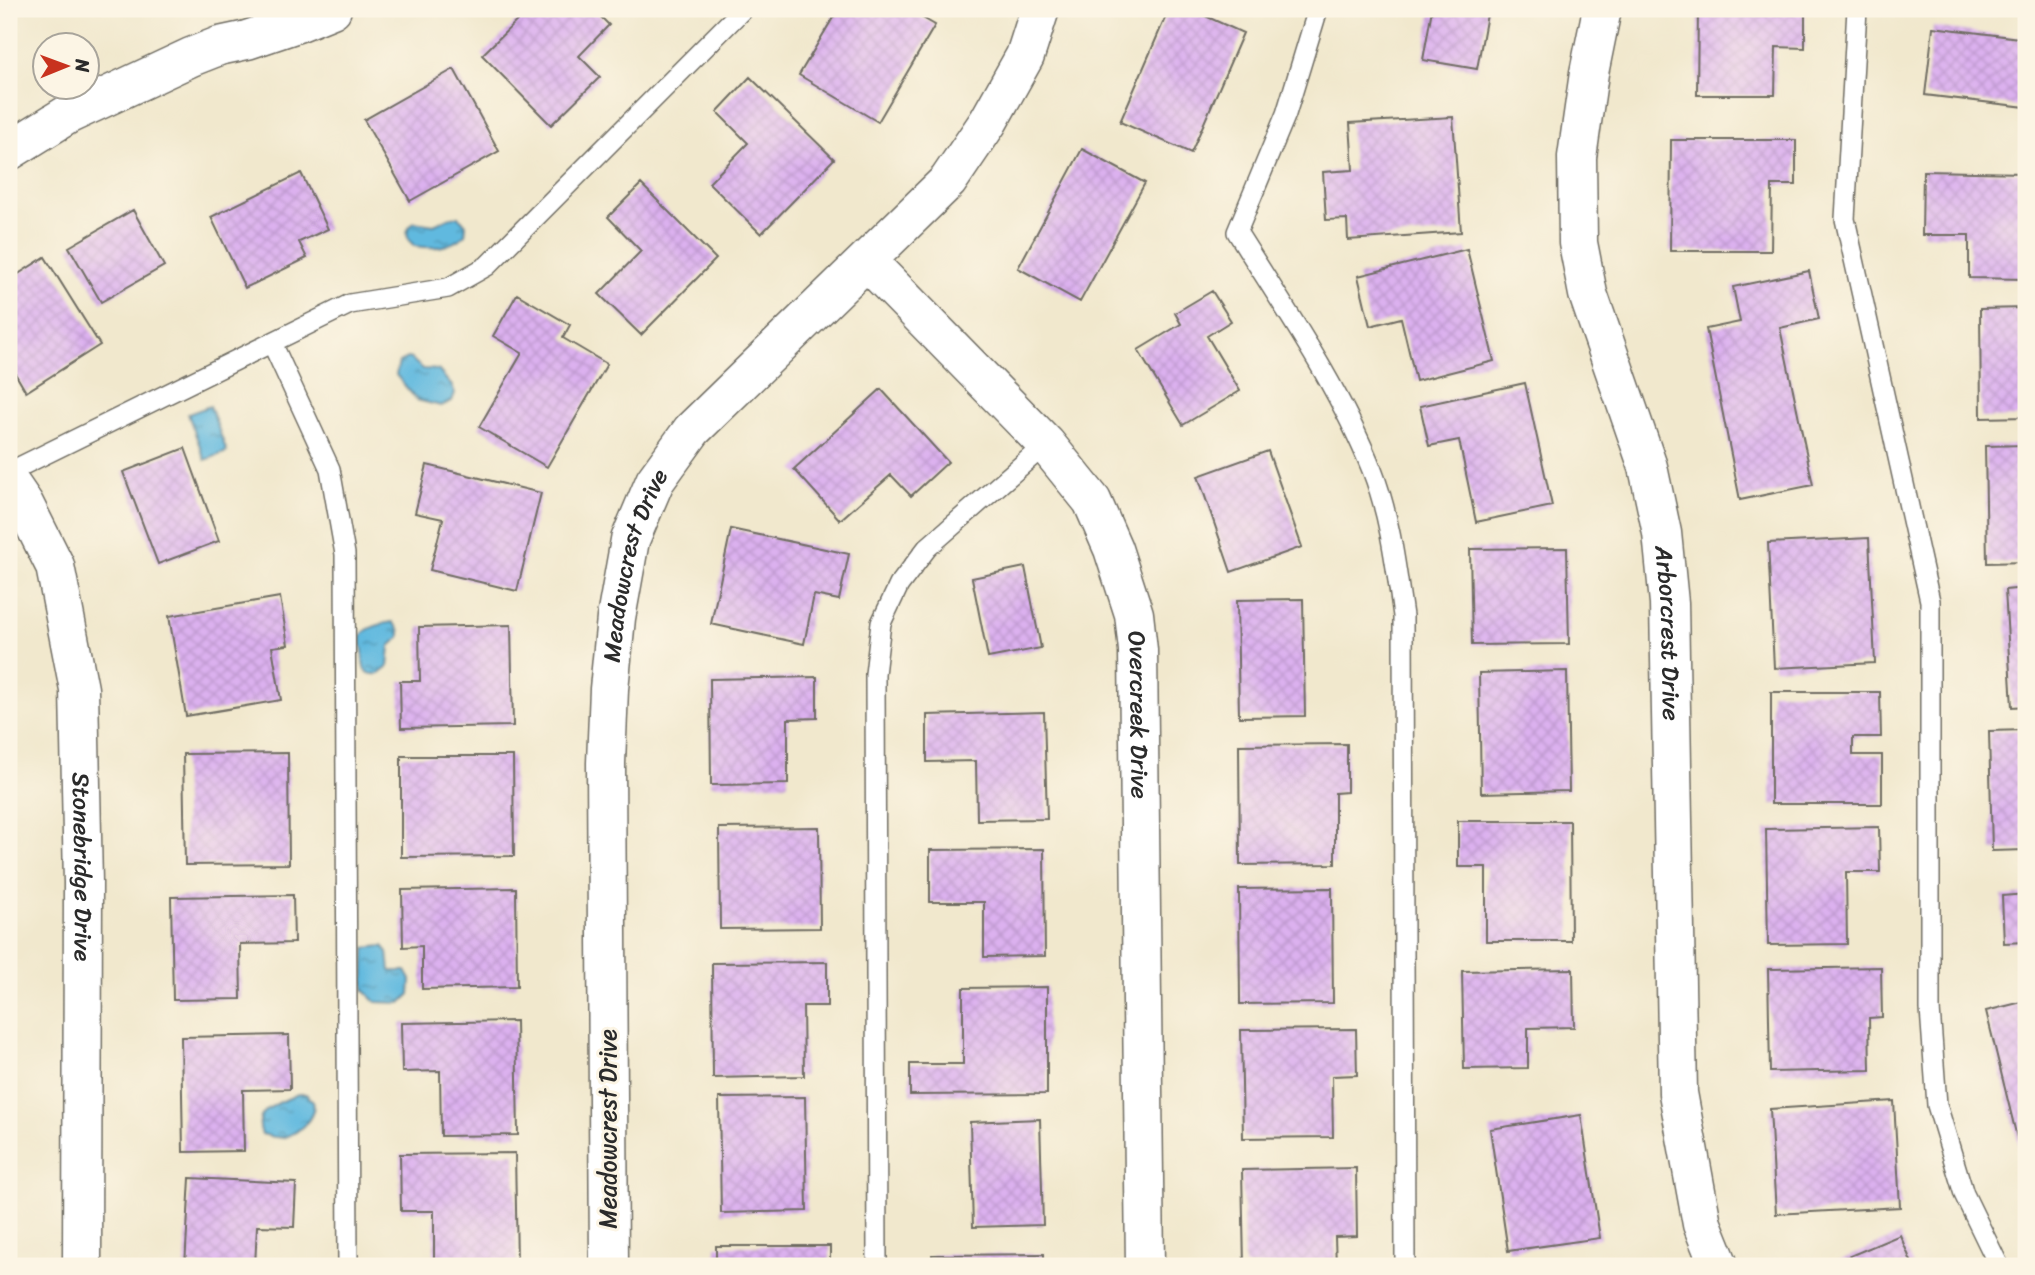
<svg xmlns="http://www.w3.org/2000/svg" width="2035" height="1275" font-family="Sriracha,sans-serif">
	<defs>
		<pattern id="water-ripples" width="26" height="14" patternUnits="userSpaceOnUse" patternTransform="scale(1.75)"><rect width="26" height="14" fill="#61b9df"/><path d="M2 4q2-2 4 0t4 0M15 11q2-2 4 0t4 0" fill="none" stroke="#5097b5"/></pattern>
		<pattern id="building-cross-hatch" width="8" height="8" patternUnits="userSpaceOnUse" patternTransform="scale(1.75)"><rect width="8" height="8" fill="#dcb1ef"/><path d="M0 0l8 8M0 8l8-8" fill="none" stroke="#bd98cd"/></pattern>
	</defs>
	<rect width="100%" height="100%" fill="#fcf5e5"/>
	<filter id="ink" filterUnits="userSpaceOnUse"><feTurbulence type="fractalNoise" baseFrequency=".0143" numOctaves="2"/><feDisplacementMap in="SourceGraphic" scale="14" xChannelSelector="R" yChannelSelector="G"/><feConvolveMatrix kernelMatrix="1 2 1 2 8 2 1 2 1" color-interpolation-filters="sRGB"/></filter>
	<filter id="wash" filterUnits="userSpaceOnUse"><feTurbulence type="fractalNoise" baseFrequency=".00686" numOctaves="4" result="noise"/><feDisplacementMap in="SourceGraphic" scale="28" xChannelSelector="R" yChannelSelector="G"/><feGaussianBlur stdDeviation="1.57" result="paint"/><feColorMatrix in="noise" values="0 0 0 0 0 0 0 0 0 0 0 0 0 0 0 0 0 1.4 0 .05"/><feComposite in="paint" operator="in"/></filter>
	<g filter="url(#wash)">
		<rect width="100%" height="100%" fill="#f1e8cd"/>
		<!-- water -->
		<path fill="url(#water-ripples)" stroke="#467285" stroke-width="2" d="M451,217H459L466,225L465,235C449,248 434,249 414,246C406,237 404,230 414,222L434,225Z
			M407,358L411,359L423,369L438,370L452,386L455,393L452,401L441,406L417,400L396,375L399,362Z
			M210,406L227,452L205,460L188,414Z
			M393,622L400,631V637L390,646L388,667L379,674C361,676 363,664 363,652C362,646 360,640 362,635C366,627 385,623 393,622Z
			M383,946L388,952L390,971H406L411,980L410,994L401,1003L376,1002L364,990L365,948Z
			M298,1094H306L313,1101C317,1117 299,1133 284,1137C276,1139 270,1136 262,1134C251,1109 281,1103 298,1094Z"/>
		<g id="blocks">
			<!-- building -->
			<path fill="url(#building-cross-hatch)" d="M529,9H593L609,25L579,56L600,77L551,125L482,55Z
				M822,9H907L935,25L878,122L799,75L834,16Z
				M1169,9H1190L1243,33L1191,153L1120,122Z
				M1432,9H1488L1477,69L1423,60Z
				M1698,9H1805V48L1776,47L1775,95H1697Z
				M1933,27L2026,39V107L1925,95Z
				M454,69L499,151L410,201L364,120Z
				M750,77L834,159L761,234L709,183L748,143L717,112Z
				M1453,117L1461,232L1348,240L1347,219L1326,220L1323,172L1353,170L1350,123Z
				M1671,140H1796V185H1772L1771,251H1670Z
				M1082,149L1145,183L1080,302L1018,268Z
				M1923,171L2026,173V279L1969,278V235H1922Z
				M301,173L328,229L299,242L307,258L245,288L211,217Z
				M641,184L716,259L641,335L599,294L641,251L608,217Z
				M133,210L164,266L101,302L69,247Z
				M1467,249L1494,361L1416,381L1401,318L1370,326L1358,276Z
				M45,257L100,345L26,392L9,363V280Z
				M1809,271L1819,319L1780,328L1813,485L1740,500L1706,329L1740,322L1733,287Z
				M1212,291L1231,321L1207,336L1240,391L1183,425L1138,350L1181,324L1175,313Z
				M517,294L570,325L563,338L607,364L547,467L479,427L522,353L493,336Z
				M2026,308V417L1981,418L1980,309Z
				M1525,383L1552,506L1476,522L1459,440L1429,446L1420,406Z
				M881,389L948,462L911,496L891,475L840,520L794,469Z
				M2026,445V562L1987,563L1985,446Z
				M185,448L219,541L158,564L123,472Z
				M1268,451L1302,547L1231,572L1198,476Z
				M427,465L541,493L517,591L430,570L443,519L415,513Z
				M731,529L849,554L839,600L814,595L804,644L711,624Z
				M1869,538L1875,663L1774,668L1768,543Z
				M1567,548L1569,644L1472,645L1470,549Z
				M1025,567L1041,648L988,658L972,578Z
				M2026,588V706L2012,707L2005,590Z
				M280,597L288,645L272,647L281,700L186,716L169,616Z
				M1303,599L1305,716L1239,717L1237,600Z
				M511,625L513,726L401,728L400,681H420L419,627Z
				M1567,671L1569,791L1481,793L1479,673Z
				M817,677V718L788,719V784L711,785L710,679Z
				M1771,692H1880L1881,737H1853V755H1882V804H1771Z
				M1044,712L1047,819L977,820L976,761L927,762V715Z
				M2026,730V850L1992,851L1989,731Z
				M1347,744V792L1335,793V864L1240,865L1239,745Z
				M288,753L289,864L185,865L183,754Z
				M401,756H513L514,856L401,857Z
				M1458,821H1570L1571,941H1486V867H1458Z
				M819,827L820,928L720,929L719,828Z
				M1879,827L1880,872H1846L1847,944L1768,945L1766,829Z
				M1044,849L1045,956L984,957V902H930V850Z
				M516,888L517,987L422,989V946L403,947L402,890Z
				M1332,888L1333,1003L1240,1004L1239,889Z
				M2026,894V942L2004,943L2002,896Z
				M293,895L294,943L240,944L241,999L173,1000L171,897Z
				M827,962V1006H803L804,1076L713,1078L712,963Z
				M1881,967L1882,1017L1869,1018L1870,1070L1770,1072L1768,969Z
				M1573,969L1574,1027L1528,1028V1068L1464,1069L1462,971Z
				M1047,987V1094L910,1095V1064H963V988Z
				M2026,1001V1148L2020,1150L1986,1011Z
				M516,1021L518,1135L441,1136L440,1071L402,1072L401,1023Z
				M1356,1029L1357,1075L1332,1076L1333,1137L1243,1138L1241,1030Z
				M289,1035L290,1089L243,1090L244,1151L183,1152L181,1037Z
				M805,1097L807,1211L721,1213L719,1098Z
				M1894,1101L1900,1207L1776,1214L1770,1109Z
				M1581,1115L1600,1238L1508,1251L1490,1129Z
				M1040,1119L1043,1225L973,1227L970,1122Z
				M515,1153L517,1263L434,1264V1211H401L400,1154Z
				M1356,1168L1357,1236L1335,1237L1336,1266H1244L1242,1170Z
				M190,1178L296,1183L294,1227L257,1226L255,1266H185Z
				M1900,1235L1913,1266H1826Z
				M716,1246H830V1266H716Z
				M1044,1254V1266H932V1255Z"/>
		</g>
	</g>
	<g filter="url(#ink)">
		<use href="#blocks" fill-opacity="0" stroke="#706d64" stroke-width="2"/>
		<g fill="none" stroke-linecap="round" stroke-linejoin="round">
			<!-- service casing -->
			<g stroke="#706d64" stroke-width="22">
				<path id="service" d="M1318,9L1286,114L1237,232C1285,309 1338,385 1372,470C1390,516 1396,567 1403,616L1405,1266
					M1857,9L1845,219L1930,601V1009L1937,1105L1964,1194L1999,1266
					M272,343L330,469L345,554L348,1266
					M9,472L350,304L448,288L487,266L743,9
					M877,1266L875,674L881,623L899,585L927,548L1046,444"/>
			</g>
			<!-- minor casing -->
			<g stroke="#706d64" stroke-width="41">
				<g id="minor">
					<path id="s1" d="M1602,9L1589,73L1577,157L1578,243L1588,294L1648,467L1662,533L1669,603L1678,1093L1702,1224L1719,1266"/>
					<path id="s2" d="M867,261L1046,444L1092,501L1113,549L1134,614L1138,650L1145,1266"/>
					<path id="s3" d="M9,482L24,504L55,566L79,689L83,883L82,1266"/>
					<path id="s4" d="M609,1266L606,763L609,689L616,618L630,540L655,481L692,430L948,181L988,122L1025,56L1040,9"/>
				</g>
			</g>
			<!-- tertiary casing -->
			<g stroke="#706d64" stroke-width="41">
				<path id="tertiary" d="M9,151L67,115L191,57L219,46L247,40L300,22L332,9"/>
			</g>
			<!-- service -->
			<use href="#service" stroke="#fff" stroke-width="19"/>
			<!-- minor -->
			<use href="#minor" stroke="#fff" stroke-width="38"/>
			<!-- tertiary -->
			<use href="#tertiary" stroke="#fff" stroke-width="38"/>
		</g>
	</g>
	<g text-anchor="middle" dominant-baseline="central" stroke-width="6" stroke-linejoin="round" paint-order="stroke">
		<!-- street labels -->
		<g font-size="24" fill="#2b2b2b" stroke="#fcf5e5">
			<text stroke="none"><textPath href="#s4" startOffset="704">Meadowcrest Drive</textPath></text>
			<text stroke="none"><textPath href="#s1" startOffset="639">Arborcrest Drive</textPath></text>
			<text stroke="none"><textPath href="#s2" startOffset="551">Overcreek Drive</textPath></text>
			<text stroke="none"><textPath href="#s3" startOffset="399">Stonebridge Drive</textPath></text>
			<text transform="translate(608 1129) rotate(-90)">Meadowcrest Drive</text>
		</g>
	</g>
	<!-- margin -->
	<rect width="2035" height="1275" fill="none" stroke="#fcf5e5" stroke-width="35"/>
	<!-- north arrow -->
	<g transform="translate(66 66) rotate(89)"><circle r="33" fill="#fcf5e5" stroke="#a8a49b" stroke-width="2"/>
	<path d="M0-5L12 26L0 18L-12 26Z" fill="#c8321e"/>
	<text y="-10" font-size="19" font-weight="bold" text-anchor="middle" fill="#2b2b2b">N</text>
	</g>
</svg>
